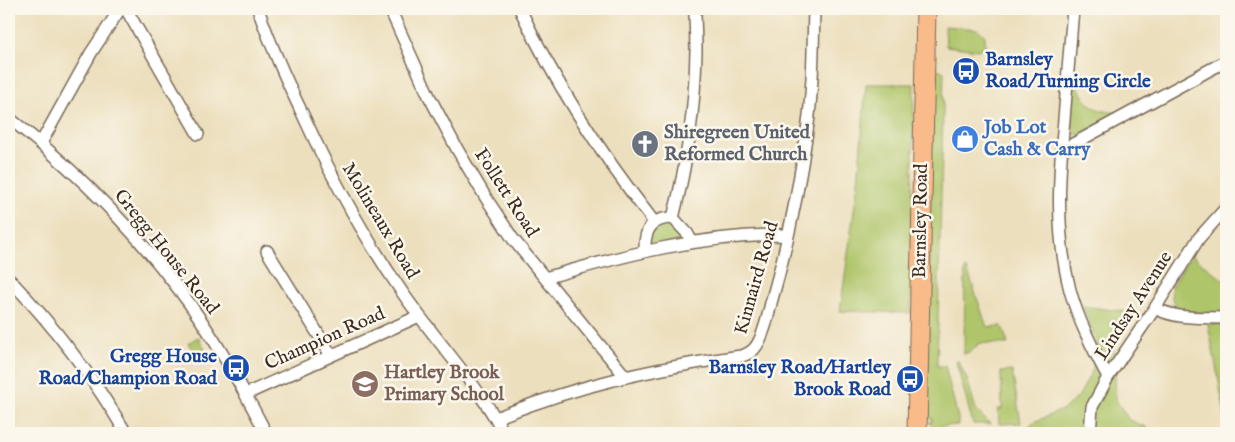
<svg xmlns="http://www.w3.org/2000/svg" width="1235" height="442" font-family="'IM FELL English',serif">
	<rect width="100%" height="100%" fill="#fbf7ec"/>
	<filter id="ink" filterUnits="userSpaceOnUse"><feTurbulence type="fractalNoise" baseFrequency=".02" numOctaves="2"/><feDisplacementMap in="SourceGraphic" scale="10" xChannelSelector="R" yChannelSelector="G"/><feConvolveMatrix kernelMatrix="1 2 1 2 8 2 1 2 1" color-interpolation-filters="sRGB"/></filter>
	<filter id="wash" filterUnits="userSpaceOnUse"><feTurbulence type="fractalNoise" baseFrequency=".0096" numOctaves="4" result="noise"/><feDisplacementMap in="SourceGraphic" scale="20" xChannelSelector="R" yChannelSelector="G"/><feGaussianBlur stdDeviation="1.12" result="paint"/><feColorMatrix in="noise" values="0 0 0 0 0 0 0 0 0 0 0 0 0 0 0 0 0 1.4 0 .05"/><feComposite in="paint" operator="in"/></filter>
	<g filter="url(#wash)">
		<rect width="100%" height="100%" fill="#ecdfbd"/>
		<!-- green -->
		<path fill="#afc569" stroke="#757844" d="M945,26L978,29L985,36V46L978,50L946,46Z
			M938,69L944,72L937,366H945L958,418V425L933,427L929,422H932V418H928L926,416L933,73Z
			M1074,78C1086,105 1091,111 1121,113L1078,135L1073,133L1069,127Z
			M866,84H914L911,313L840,311L858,182Z
			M662,222L672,223L686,240L647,247L648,237Z
			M1191,255L1226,282V313L1183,312L1177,306L1172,298L1171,287Z
			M965,269H967L987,327L1002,326L1008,344L979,343L972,351L964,354Z
			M1083,306L1137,313L1114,346L1116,400L1129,420L1148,428L1024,430L1034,422L1064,409L1079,396L1093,369L1098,347Z
			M1208,324H1226V420Z
			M198,337L205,349L196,355L188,343Z
			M958,361L967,379L976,410L990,424H973L956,362Z
			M1012,371L1021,423L999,424L998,409H1002L1001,372Z"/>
	</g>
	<g filter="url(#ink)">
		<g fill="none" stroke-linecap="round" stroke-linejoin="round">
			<!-- minor casing -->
			<g stroke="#796956" stroke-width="14">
				<path id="minor" d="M126,9L198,134
					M258,9C271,46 287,82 304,117C332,178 364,237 402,292C435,340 476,382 504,433
					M390,9L429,96L457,149L486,198L513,239L625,376
					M520,9C556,86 602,155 654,222
					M1073,9C1070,45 1067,82 1064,119C1059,176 1055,233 1070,290C1078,320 1093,349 1108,377
					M9,118C72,167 129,224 177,287C212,332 240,383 266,433
					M41,143L91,53L120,9
					M1062,150L1226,61
					M673,218C687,164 695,107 696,51C696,37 695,23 695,9
					M267,251L331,355
					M645,251C644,230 651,218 673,218L687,233L692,242
					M545,278C624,255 704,234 788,235
					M9,279C54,326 93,377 126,433
					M1155,308C1177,320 1202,317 1226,318
					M246,394L419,316
					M496,418C577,385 655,368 741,356C746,355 750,353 754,349C763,339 768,316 771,303C787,247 799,189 807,131C813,91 813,49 814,9
					M1090,433L1092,407L1108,377L1155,308L1199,238L1226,208"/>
			</g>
			<!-- primary casing -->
			<g stroke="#796956" stroke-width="21">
				<path id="primary" d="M917,433L926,9"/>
			</g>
			<!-- minor -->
			<use href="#minor" stroke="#fff" stroke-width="11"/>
			<!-- primary -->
			<use href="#primary" stroke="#fabb8b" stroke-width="19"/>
		</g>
	</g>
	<!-- icons -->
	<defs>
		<g id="bus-disc" transform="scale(1.4375)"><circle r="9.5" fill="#1a4fb4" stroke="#fbf7ec"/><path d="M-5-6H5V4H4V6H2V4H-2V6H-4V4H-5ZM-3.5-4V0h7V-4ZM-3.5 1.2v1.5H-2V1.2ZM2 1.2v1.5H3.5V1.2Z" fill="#fff"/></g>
		<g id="shop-disc" transform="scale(1.4375)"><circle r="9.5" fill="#3f7fe0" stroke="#fbf7ec"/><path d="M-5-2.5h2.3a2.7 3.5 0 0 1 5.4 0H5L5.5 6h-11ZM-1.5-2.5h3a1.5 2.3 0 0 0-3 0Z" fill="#fff"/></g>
		<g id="church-disc" transform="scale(1.4375)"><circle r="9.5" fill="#6b7280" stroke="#fbf7ec"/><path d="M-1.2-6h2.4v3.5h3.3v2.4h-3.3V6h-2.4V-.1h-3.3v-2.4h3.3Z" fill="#fff"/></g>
		<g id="school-disc" transform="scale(1.4375)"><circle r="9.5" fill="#8d6e63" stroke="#fbf7ec"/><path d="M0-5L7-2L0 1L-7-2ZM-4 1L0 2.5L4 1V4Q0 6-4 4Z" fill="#fff"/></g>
	</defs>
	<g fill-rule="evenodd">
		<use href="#bus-disc" x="966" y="71"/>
		<use href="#shop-disc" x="965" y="139"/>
		<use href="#church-disc" x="645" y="144"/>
		<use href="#bus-disc" x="236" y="368"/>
		<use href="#bus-disc" x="910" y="379"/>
		<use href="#school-disc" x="365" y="384"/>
	</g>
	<g text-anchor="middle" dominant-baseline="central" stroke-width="5" stroke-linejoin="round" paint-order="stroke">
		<!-- transit labels -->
		<g font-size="19" font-weight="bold" fill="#164399" stroke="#fbf7ec" text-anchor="end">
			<text x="985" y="60" text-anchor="start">Barnsley<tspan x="985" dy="22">Road/Turning Circle</tspan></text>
			<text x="217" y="357">Gregg House<tspan x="217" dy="22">Road/Champion Road</tspan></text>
			<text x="891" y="368">Barnsley Road/Hartley<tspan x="891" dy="22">Brook Road</tspan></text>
		</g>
		<!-- shop labels -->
		<g font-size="19" font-weight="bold" fill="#366cbe" stroke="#fbf7ec" text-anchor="start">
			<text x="984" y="128">Job Lot<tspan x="984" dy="22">Cash &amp; Carry</tspan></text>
		</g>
		<!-- worship labels -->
		<g font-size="19" font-weight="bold" fill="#5b616d" stroke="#fbf7ec" text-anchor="start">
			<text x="664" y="133">Shiregreen United<tspan x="664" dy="22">Reformed Church</tspan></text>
		</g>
		<!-- street labels -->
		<g font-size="19" fill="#3b2a1e" stroke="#fbf7ec">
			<text transform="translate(506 193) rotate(57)">Follett Road</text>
			<text transform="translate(380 221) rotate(59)">Molineaux Road</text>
			<text transform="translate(921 221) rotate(-89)">Barnsley Road</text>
			<text transform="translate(166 252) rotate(51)">Gregg House Road</text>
			<text transform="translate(757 278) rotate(-74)">Kinnaird Road</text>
			<text transform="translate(1134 306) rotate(-57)">Lindsay Avenue</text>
			<text transform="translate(325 339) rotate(-24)">Champion Road</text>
		</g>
		<!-- education labels -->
		<g font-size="19" font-weight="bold" fill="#785e54" stroke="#fbf7ec" text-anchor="start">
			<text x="384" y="373">Hartley Brook<tspan x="384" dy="22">Primary School</tspan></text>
		</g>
	</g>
	<!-- margin -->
	<rect width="1235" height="442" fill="none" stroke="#fbf7ec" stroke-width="30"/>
</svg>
